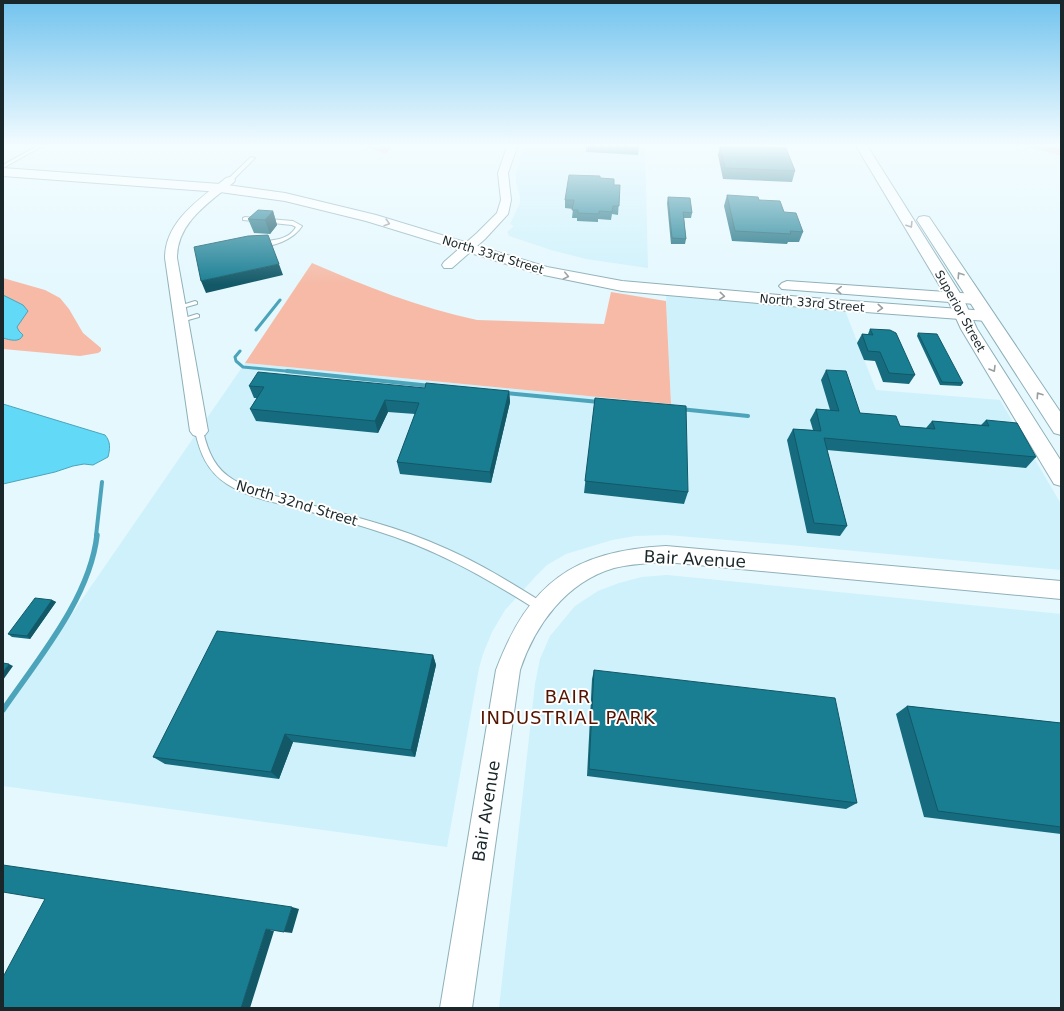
<svg xmlns="http://www.w3.org/2000/svg" width="1064" height="1011" font-family="'DejaVu Sans',sans-serif">
	<rect width="100%" height="100%" fill="#e4f8fe"/>
	<!-- built -->
	<path fill="#cef1fb" d="M526,144H645L648,268L586,259L551,250L509,236L507,232L514,226L510,224L520,203V196L516,182V173Z
		M666,294L844,308L876,390L1000,400L1061,504V570L790,545L667,535L635,536L612,540L566,554L547,565L536,576L505,610L492,632L483,654L479,668L447,847L3,786V714L245,363L671,404Z
		M667,575L1061,614V1008H499L535,684L540,659L550,636L575,606L598,591L619,583L642,577Z"/>
	<!-- green -->
	<path fill="#f6baa7" d="M358,144H394L386,154Z
		M1016,144H1061V156L1055,154Z
		M312,263C365,286 420,308 477,320L604,324L611,292L666,301L671,404L245,363Z
		M3,278L45,290L60,298L69,309L83,333L101,348V351L98,353L80,356L3,349Z"/>
	<!-- water -->
	<path fill="#62d9f7" stroke="#4ca4ba" d="M3,295L23,305L28,311L17,327L19,331L23,335C20,343 10,340 3,338Z
		M3,404L105,435C111,442 110,449 108,457L93,465L84,464L73,466L55,472L3,484Z"/>
	<g fill="none" stroke-linecap="round" stroke-linejoin="round">
		<!-- stream-far2 -->
		<path stroke="#4ca4ba" stroke-width="3" d="M256,330L280,300
			M240,351L235,357L236,361L243,367L296,372"/>
		<!-- stream-far1 -->
		<path stroke="#4ca4ba" stroke-width="4" d="M287,371L431,386
			M505,393L599,402
			M680,409L748,416
			M96,536L102,482"/>
		<!-- stream -->
		<path stroke="#4ca4ba" stroke-width="5.5" d="M3,710C38,659 90,598 97,535"/>
		<!-- service casing -->
		<g stroke="#8fb0b9" stroke-width="2">
			<path id="service" d="M41,144H46L3,168V165Z
				M251,157L255,158L232,181H228V179Z
				M245,217L293,221L302,226C295,238 270,251 257,243L258,242C272,240 288,241 296,227L292,225L243,220V218Z
				M195,301L197,302V304L179,309L176,307Z
				M197,314L199,315V317L181,322L178,320Z
				M199,428L203,431C208,452 215,469 234,480C252,491 272,495 291,500C319,507 346,514 373,522C398,529 423,538 447,549C481,564 513,584 545,604L546,607L545,610L541,612L537,610C483,576 436,549 374,530C346,521 318,514 289,506C268,501 245,496 227,484C207,471 200,453 195,431Z"/>
		</g>
		<!-- minor casing -->
		<g stroke="#8fb0b9" stroke-width="2">
			<path id="minor" d="M508,144H518L508,173L511,200L508,214L485,239L452,268H444L442,265L444,262L477,233L497,213L501,200L498,173Z
				M230,177L234,178L235,180L234,182C209,203 177,222 177,258L208,431L205,435L199,437L193,435L190,431L165,258C165,221 200,199 226,178Z
				M666,546L1061,581V599L666,562C649,563 631,564 614,568C566,582 535,625 520,670L472,1008H440L496,670C529,583 573,551 666,546Z"/>
		</g>
		<!-- secondary casing -->
		<g stroke="#8fb0b9" stroke-width="2">
			<path id="secondary" d="M3,168L220,184L285,193L376,215L547,267L622,281L825,299L987,311L993,313L995,316L993,319L987,321L825,309L622,291L539,274L366,221L285,201L220,192L3,176Z
				M787,281L975,294L981,296L983,299L981,302L975,304L782,289L779,286L782,283Z"/>
		</g>
		<!-- primary casing -->
		<g stroke="#8fb0b9" stroke-width="2">
			<path id="primary" d="M855,144H866L963,298L977,329L1061,461V486L1054,484L961,329L947,298Z
				M924,216L929,217L1061,413V435L1054,433L917,220L919,217Z"/>
		</g>
		<!-- service -->
		<use href="#service" fill="#fff" fill-rule="evenodd"/>
		<!-- minor -->
		<use href="#minor" fill="#fff" fill-rule="evenodd"/>
		<!-- secondary -->
		<use href="#secondary" fill="#fff" fill-rule="evenodd"/>
		<!-- primary -->
		<use href="#primary" fill="#fff" fill-rule="evenodd"/>
	</g>
	<!-- wall -->
	<path fill="#166c7e" d="M586,144H639L638,155L586,152Z
		M720,145L795,171L792,182L723,179L718,155Z
		M600,178L614,185H620L618,215L612,214L611,220L598,219V222L577,221V218H572L573,209L565,208V200Z
		M727,195L759,200L784,212L803,232L799,242H788L787,244L732,241L724,206Z
		M668,197L692,213L691,218H684L686,239L685,244H671L667,203Z
		M273,211L277,225L270,234L254,233L248,219Z
		M870,329L915,375L909,384L883,382L875,361L864,360L857,343L862,334H868Z
		M918,333L963,383L961,386L940,385L917,336Z
		M826,370L860,413L900,426L926,428L932,421L981,425L986,420L1036,457L1026,468L827,450L847,526L840,536L807,533L787,440L793,429L813,430L810,420L816,409L830,410L821,380Z
		M249,386L425,388L509,391L510,402L491,483L400,474L397,462L415,414L388,412L378,433L256,421L250,409L257,398H254Z
		M595,398L688,492L684,504L584,493Z
		M52,600L56,602L30,639L12,637L8,634Z
		M433,655L436,665L415,757L293,742L279,779L165,764L153,757Z
		M594,670L857,803L846,809L587,776L592,679Z
		M907,706L1061,723V834L924,817L896,714Z"/>
	<!-- shaded-wall -->
	<path fill="#125867" d="M273,211L277,225L270,234L265,220Z
		M279,264L283,275L206,293L201,281Z
		M509,391L510,402L491,483L490,472Z
		M385,400L388,412L378,433L375,421Z
		M52,600L56,602L30,639L27,636Z
		M433,655L436,665L415,757L411,750Z
		M9,664L13,666L3,680V672Z
		M285,734L293,742L279,779L271,772Z
		M292,907L299,909L292,933L284,932Z
		M266,929L274,931L250,1008H241Z"/>
	<!-- building -->
	<path fill="#1a7e93" stroke="#125867" d="M615,144H639V145Z
		M720,145L786,148L795,171L725,168Z
		M569,175L600,176V178L614,179V185H620L619,206H613L612,212L599,211V214L578,213V210H572L574,200H565Z
		M727,195L758,197L759,200L780,201L784,212L796,213L803,232L790,231L791,234L735,231Z
		M668,197L690,198L692,213L683,212L686,239L672,238Z
		M258,210L273,211L265,220L248,219Z
		M268,235L279,264L201,281L194,247L248,236Z
		M870,329L890,330L896,333L915,375L889,373L880,352L868,351L862,334L873,335Z
		M918,333L937,334L963,383L942,382Z
		M826,370L846,371L860,413L896,416L900,426L935,429L932,421L989,426L986,420L1017,423L1036,457L824,438L847,526L814,523L793,429L821,431L816,409L839,411Z
		M258,372L425,388L426,383L509,391L490,472L397,462L419,403L385,400L375,421L250,409L264,387L249,386Z
		M595,398L686,406L688,492L585,481Z
		M35,598L52,600L27,636L8,634Z
		M217,631L433,655L411,750L285,734L271,772L153,757Z
		M3,663L9,664L3,672Z
		M594,670L835,698L857,803L589,769Z
		M907,706L1061,723V827L938,811Z
		M3,865L292,907L284,932L266,929L241,1008H3V977L45,899L3,892Z"/>
	<!-- one-way arrows -->
	<defs><path id="oneway-chevron" d="M-2-3.5L2.5 0L-2 3.5" fill="none" stroke-width="1.6" stroke-linecap="round" stroke-linejoin="round"/></defs>
	<g stroke="#989e9f">
		<use href="#oneway-chevron" transform="translate(387 223) rotate(17)"/>
		<use href="#oneway-chevron" transform="translate(910 225) rotate(58)"/>
		<use href="#oneway-chevron" transform="translate(960 275) rotate(-123)"/>
		<use href="#oneway-chevron" transform="translate(566 276) rotate(13)"/>
		<use href="#oneway-chevron" transform="translate(839 290) rotate(-176)"/>
		<use href="#oneway-chevron" transform="translate(722 296) rotate(5)"/>
		<use href="#oneway-chevron" transform="translate(880 308) rotate(4)"/>
		<use href="#oneway-chevron" transform="translate(993 369) rotate(59)"/>
		<use href="#oneway-chevron" transform="translate(1039 395) rotate(-124)"/>
	</g>
	<!-- sky -->
	<linearGradient id="sky" x2="0" y2="1"><stop stop-color="#72c3ee"/><stop offset="0.51" stop-color="#f3fcff"/><stop offset="1" stop-color="#f3fcff" stop-opacity="0"/></linearGradient>
	<rect width="1064" height="285" fill="url(#sky)"/>
	<g text-anchor="middle" dominant-baseline="central" stroke-width="4" stroke-linejoin="round" paint-order="stroke">
		<!-- far-street labels -->
		<g font-size="12" fill="#19272a" stroke="#fff">
			<text transform="translate(493 255) rotate(17)">North 33rd Street</text>
			<text transform="translate(812 303) rotate(5)">North 33rd Street</text>
			<text transform="translate(960 311) rotate(61)">Superior Street</text>
		</g>
		<!-- street labels -->
		<g font-size="14" fill="#19272a" stroke="#fff">
			<text transform="translate(297 503) rotate(17)">North 32nd Street</text>
		</g>
		<!-- near-street labels -->
		<g font-size="17" fill="#19272a" stroke="#fff">
			<text transform="translate(695 559) rotate(3)">Bair Avenue</text>
			<text transform="translate(486 811) rotate(-81)">Bair Avenue</text>
		</g>
		<!-- near-neighbourhood labels -->
		<g font-size="18" letter-spacing="1" fill="#541400" stroke="#fff">
			<text x="568" y="696">BAIR<tspan x="568" dy="21">INDUSTRIAL PARK</tspan></text>
		</g>
	</g>
	<!-- border -->
	<rect width="1064" height="1011" fill="none" stroke="#19272a" stroke-width="8"/>
</svg>
